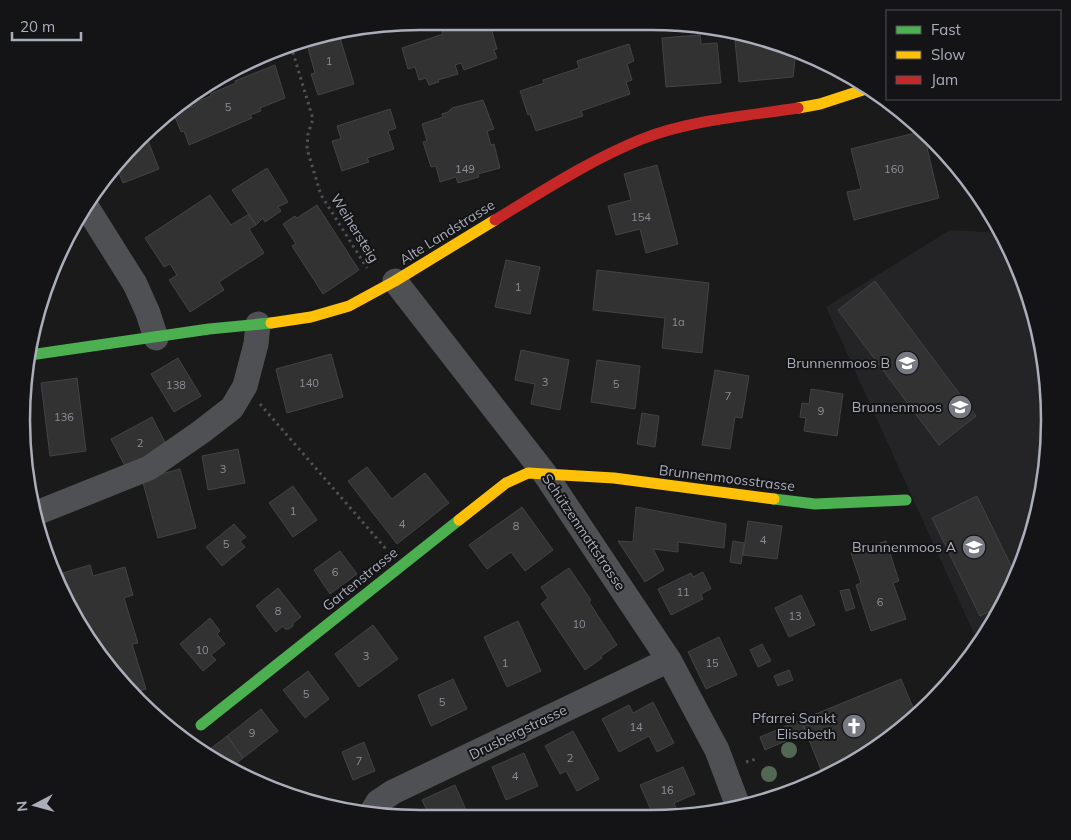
<svg xmlns="http://www.w3.org/2000/svg" width="1071" height="840" font-family="Mulish,sans-serif">
	<rect width="100%" height="100%" fill="#1a1a1a"/>
	<!-- built -->
	<path fill="#242426" d="M950,230L1002,233L1028,292L1046,368L1049,446L1036,523L1009,596L985,635L976,638L826,307Z"/>
	<!-- green -->
	<path fill="#1f2821" d="M954,162L979,197L971,195Z"/>
	<!-- building -->
	<path fill="#323232" stroke="#424346" d="M472,21H489L497,49L494,50L497,58L464,70L461,63L455,65L458,74L438,80L439,82L429,85L426,78L419,80L415,67L408,69L402,48L443,34L442,31Z
		M700,35L701,44L717,43L721,83L666,87L662,38Z
		M340,38L354,84L318,95L311,74L315,73L308,48Z
		M758,38L765,40L766,48L787,47L796,51L793,77L739,82L735,40Z
		M629,44L634,61L627,64L632,80L626,82L630,94L581,111L583,116L536,131L530,114L528,115L520,91L544,83L543,80L579,68L577,61Z
		M275,65L285,98L260,108L261,111L250,115L252,118L189,145L184,131L181,132L174,114L195,105L194,103L211,96L210,94L236,83L235,81Z
		M483,100L494,129L487,131L491,145L494,144L500,168L478,174L479,177L458,183L456,177L440,182L436,166L431,167L423,142L427,141L422,124L443,117L442,114L448,112L452,108Z
		M390,109L396,128L388,131L394,149L367,158L369,162L342,171L332,141L341,139L337,126Z
		M923,131L939,198L854,220L847,192L861,189L851,149Z
		M145,133L159,169L123,183L116,166L138,138Z
		M657,165L678,244L646,253L640,229L616,235L608,206L631,200L624,174Z
		M267,168L288,202L278,207L281,211L265,222L263,218L256,225L232,190Z
		M210,195L231,225L249,214L256,225L249,229L264,253L219,282L224,290L190,312L169,280L177,275L170,264L164,267L145,238Z
		M317,205L359,270L323,294L292,246L296,244L283,224L295,216L297,218Z
		M506,260L540,267L530,314L495,307Z
		M597,270L709,283L702,353L662,348L665,318L593,310Z
		M875,281L976,416L939,445L838,310Z
		M521,350L569,360L560,410L531,404L535,384L515,380Z
		M331,354L343,397L287,413L276,369Z
		M178,358L201,396L174,412L151,374Z
		M597,360L640,366L635,409L591,402Z
		M715,370L749,376L742,418L735,417L730,449L702,445Z
		M77,378L86,451L50,456L41,383Z
		M811,389L843,394L837,436L804,431L806,418L800,417L802,403L809,404Z
		M642,413L659,416L655,447L637,444Z
		M152,417L168,448L127,470L111,439Z
		M238,449L245,483L208,490L202,456Z
		M367,467L392,499L425,473L449,503L397,544L348,481Z
		M180,469L196,528L158,538L142,479Z
		M293,486L317,520L293,537L269,503Z
		M977,496L1016,576L1009,596L1003,605L980,616L932,518Z
		M522,507L553,550L525,571L511,552L487,569L469,545Z
		M636,507L726,524L724,548L678,542V552L653,549L664,570L645,582L618,541L633,542Z
		M748,521L782,526L777,559L743,555Z
		M234,524L246,537L240,541L245,547L222,566L206,547Z
		M733,541L744,543L741,564L730,562Z
		M886,541L899,581L893,583L906,619L871,631L856,585L861,583L851,553Z
		M340,551L357,574L330,594L314,570Z
		M90,565L93,576L125,567L133,595L124,598L138,643L132,644L146,689L132,693L124,687L123,682L120,683L75,620L72,614L76,613L63,573Z
		M569,568L591,600L589,602L617,645L601,656L602,658L585,670L541,604L548,598L541,587Z
		M703,572L711,589L701,594L703,599L671,615L658,589L691,573L693,577Z
		M278,588L301,617L293,623V626L289,629H285L283,626L276,632L256,606Z
		M849,589L855,608L846,611L840,591Z
		M801,595L815,625L789,637L775,608Z
		M210,618L220,631L217,634L225,644L211,655L216,660L203,671L180,644Z
		M518,621L541,671L507,687L484,637Z
		M373,625L398,659L359,687L335,654Z
		M719,637L737,675L706,689L688,652Z
		M762,644L771,661L758,667L750,650Z
		M789,670L793,680L778,686L774,676Z
		M308,671L329,699L305,718L283,690Z
		M453,679L467,709L431,726L418,695Z
		M901,679L917,717L851,765L824,777L801,720Z
		M653,702L674,743L657,752L649,736L619,752L602,719L629,705L633,713Z
		M261,709L278,731L243,758L227,736Z
		M801,720L806,732L765,750L760,737Z
		M573,731L599,779L577,791L566,771L560,774L545,746Z
		M227,736L243,758L230,768L220,763L210,749Z
		M364,742L375,771L353,780L342,752Z
		M524,753L538,786L506,800L492,767Z
		M683,767L695,794L674,803L680,817H654L640,785Z
		M455,785L466,810L459,813H428L422,800Z"/>
	<g fill="none" stroke-linecap="round" stroke-linejoin="round">
		<!-- path -->
		<path stroke="#505155" stroke-width="3" stroke-dasharray="2.5 4" stroke-linecap="butt" d="M291,46L313,119L308,134L307,149L321,195L367,268
			M260,404L386,549
			M746,762L756,759"/>
		<!-- street -->
		<path stroke="#4f5054" stroke-width="25" d="M86,206L135,284L148,313L156,338
			M395,281L545,474L669,660L717,750L738,806
			M34,514L149,468L201,432L232,408L245,386L256,344L258,324
			M372,812L378,802L393,792L669,660"/>
		<!-- fast -->
		<path stroke="#4caf50" stroke-width="11" d="M30,355L209,329L271,323
			M774,499L815,504L906,500
			M201,725L459,520"/>
		<!-- slow -->
		<path stroke="#ffc107" stroke-width="11" d="M798,108L820,104L866,89
			M271,323L311,317L349,306L395,281L495,220
			M459,520L506,483L528,473L614,478L774,499"/>
		<!-- jam -->
		<path stroke="#c62828" stroke-width="11" d="M495,220C543,191 590,160 642,139C691,120 746,116 798,108"/>
	</g>
	<!-- trees -->
	<g fill="#526855">
		<circle cx="789" cy="750" r="8"/>
		<circle cx="769" cy="774" r="8"/>
	</g>
	<!-- icons -->
	<defs>
		<g id="school-disc" transform="scale(1.25)"><circle r="9.5" fill="#787a83" stroke="#141416"/><path d="M0-5L7-2L0 1L-7-2ZM-4 1L0 2.5L4 1V4Q0 6-4 4Z" fill="#fff"/></g>
		<g id="church-disc" transform="scale(1.25)"><circle r="9.5" fill="#787a83" stroke="#141416"/><path d="M-1.2-6h2.4v3.5h3.3v2.4h-3.3V6h-2.4V-.1h-3.3v-2.4h3.3Z" fill="#fff"/></g>
	</defs>
	<g fill-rule="evenodd">
		<use href="#school-disc" x="907" y="363"/>
		<use href="#school-disc" x="960" y="407"/>
		<use href="#school-disc" x="974" y="547"/>
		<use href="#church-disc" x="854" y="726"/>
	</g>
	<g text-anchor="middle" dominant-baseline="central" stroke-width="4" stroke-linejoin="round" paint-order="stroke">
		<!-- number labels -->
		<g font-size="11" fill="#8c8f99">
			<text x="329" y="61">1</text>
			<text x="228" y="107">5</text>
			<text x="465" y="169">149</text>
			<text x="894" y="169">160</text>
			<text x="641" y="217">154</text>
			<text x="518" y="287">1</text>
			<text x="678" y="322">1a</text>
			<text x="545" y="382">3</text>
			<text x="309" y="383">140</text>
			<text x="616" y="384">5</text>
			<text x="176" y="385">138</text>
			<text x="728" y="396">7</text>
			<text x="821" y="411">9</text>
			<text x="64" y="417">136</text>
			<text x="140" y="443">2</text>
			<text x="223" y="469">3</text>
			<text x="293" y="511">1</text>
			<text x="402" y="524">4</text>
			<text x="516" y="526">8</text>
			<text x="763" y="540">4</text>
			<text x="226" y="544">5</text>
			<text x="335" y="572">6</text>
			<text x="683" y="592">11</text>
			<text x="880" y="602">6</text>
			<text x="278" y="611">8</text>
			<text x="795" y="616">13</text>
			<text x="579" y="624">10</text>
			<text x="202" y="650">10</text>
			<text x="366" y="656">3</text>
			<text x="505" y="663">1</text>
			<text x="712" y="663">15</text>
			<text x="306" y="694">5</text>
			<text x="442" y="702">5</text>
			<text x="636" y="727">14</text>
			<text x="252" y="733">9</text>
			<text x="570" y="758">2</text>
			<text x="359" y="761">7</text>
			<text x="515" y="776">4</text>
			<text x="667" y="790">16</text>
		</g>
		<!-- street labels -->
		<g font-size="14" fill="#aaaebb" stroke="#141416">
			<text transform="translate(355 228) rotate(58)">Weihersteig</text>
			<text transform="translate(447 232) rotate(-32)">Alte Landstrasse</text>
			<text transform="translate(727 478) rotate(7)">Brunnenmoosstrasse</text>
			<text transform="translate(584 532) rotate(56)">Schützenmattstrasse</text>
			<text transform="translate(360 579) rotate(-39)">Gartenstrasse</text>
			<text transform="translate(518 732) rotate(-26)">Drusbergstrasse</text>
		</g>
		<!-- poi labels -->
		<g font-size="14" fill="#aaaebb" stroke="#141416" text-anchor="end">
			<text x="890" y="363">Brunnenmoos B</text>
			<text x="942" y="407">Brunnenmoos</text>
			<text x="956" y="547">Brunnenmoos A</text>
			<text x="836" y="718">Pfarrei Sankt<tspan x="836" dy="16">Elisabeth</tspan></text>
		</g>
	</g>
	<!-- crop -->
	<path d="M0 0H1071V840H0ZM420 30H651A390 390 0 0 1 1041 420V420A390 390 0 0 1 651 810H420A390 390 0 0 1 30 420V420A390 390 0 0 1 420 30Z" fill="#141416" fill-rule="evenodd"/>
	<path fill="none" stroke="#aaaebb" stroke-width="2.5" d="M420 30H651A390 390 0 0 1 1041 420V420A390 390 0 0 1 651 810H420A390 390 0 0 1 30 420V420A390 390 0 0 1 420 30Z"/>
	<!-- legend -->
	<rect x="886" y="10" width="175" height="90" fill="#141416" stroke="#505258"/>
	<rect x="896" y="26" width="25" height="8" fill="#4caf50" stroke="#505258"/>
	<text x="931" y="35" font-size="15" fill="#aaaebb">Fast</text>
	<rect x="896" y="51" width="25" height="8" fill="#ffc107" stroke="#505258"/>
	<text x="931" y="60" font-size="15" fill="#aaaebb">Slow</text>
	<rect x="896" y="76" width="25" height="8" fill="#c62828" stroke="#505258"/>
	<text x="931" y="85" font-size="15" fill="#aaaebb">Jam</text>
	<!-- north arrow -->
	<g transform="translate(35 805) rotate(264)" stroke="#141416" stroke-width="4" paint-order="stroke">
	<path d="M0-4L9 19L0 12L-9 19Z" fill="#aaaebb"/>
	<text y="-8" font-size="14" font-weight="bold" text-anchor="middle" fill="#aaaebb">N</text>
	</g>
	<!-- scale -->
	<path d="M12 32v8h69v-8" fill="none" stroke="#aaaebb" stroke-width="2.5"/>
	<text x="20" y="32" font-size="15" fill="#aaaebb" stroke="#141416" stroke-width="4" paint-order="stroke">20 m</text>
</svg>
